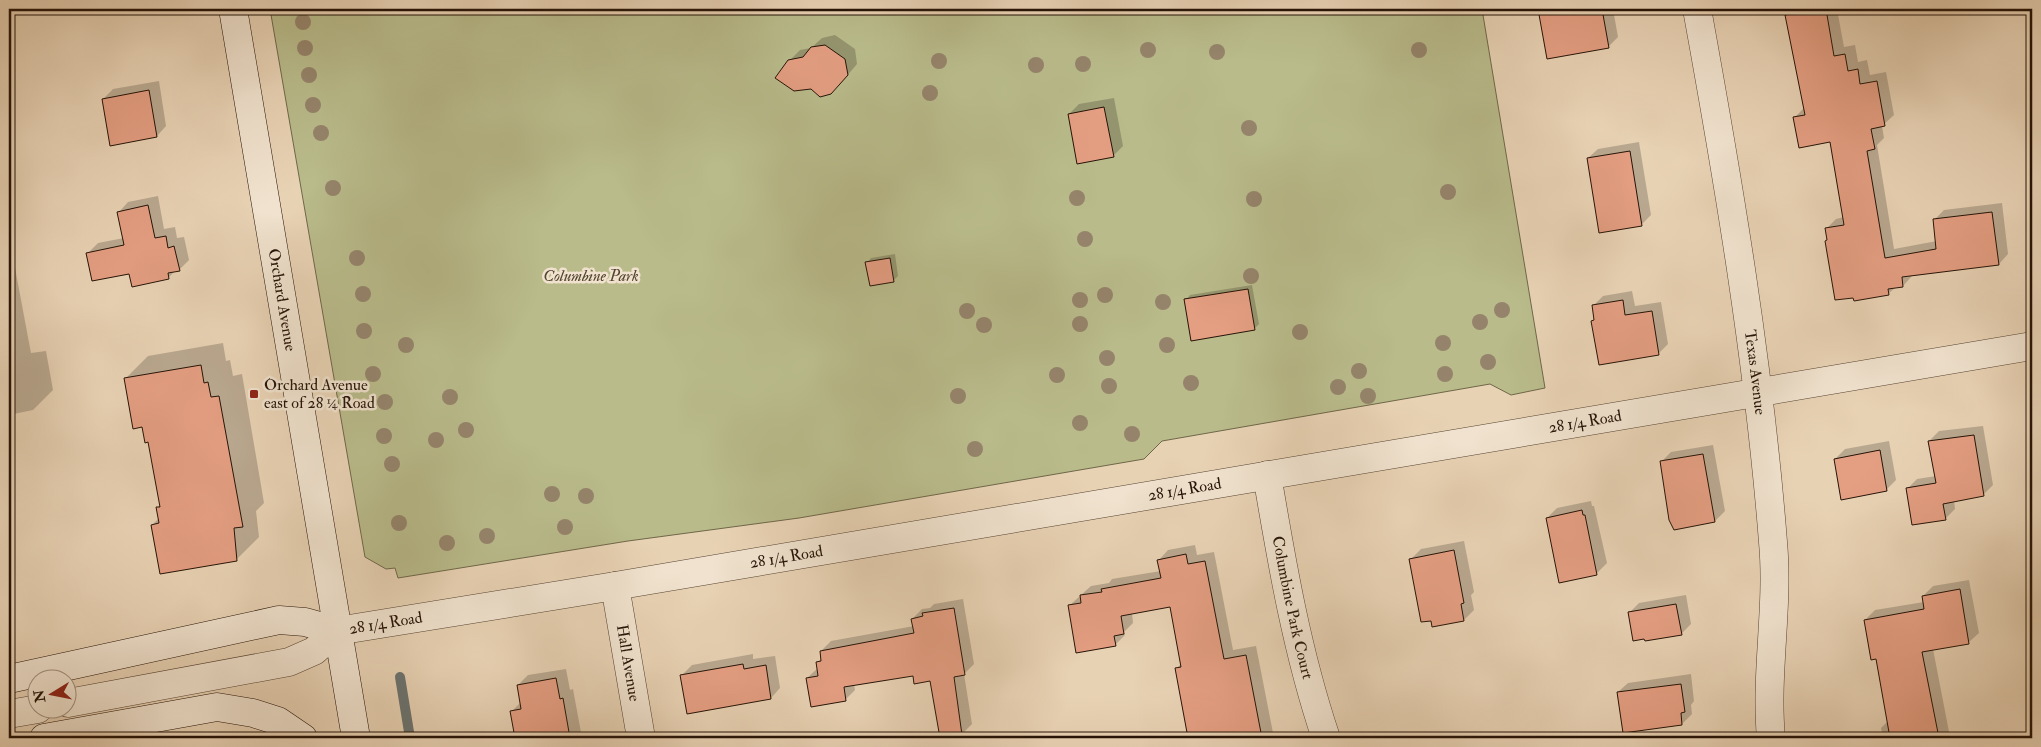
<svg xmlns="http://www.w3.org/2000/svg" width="2041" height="747" font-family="'IM FELL Double Pica',serif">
	<rect width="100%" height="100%" fill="#e8d2b4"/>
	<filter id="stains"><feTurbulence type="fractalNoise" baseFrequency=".004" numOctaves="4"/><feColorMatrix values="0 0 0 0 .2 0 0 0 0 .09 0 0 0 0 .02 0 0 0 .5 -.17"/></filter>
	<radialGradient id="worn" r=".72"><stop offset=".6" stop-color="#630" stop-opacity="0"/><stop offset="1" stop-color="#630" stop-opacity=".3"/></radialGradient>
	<!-- park -->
	<path fill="#b9bb8b" stroke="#6f6749" d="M270,9H1482L1545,388L1511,395L1490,384L1162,441L1144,459L799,518L628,541L398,578L395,568L386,569L365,557Z"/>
	<!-- shadow -->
	<path fill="#0003" d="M1542,9H1613L1618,37L1608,47L1540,11Z
		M1791,9H1837L1844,47L1855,45L1858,62L1867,60L1870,75L1886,72L1894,115L1882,126L1884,138L1877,145L1894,249L1937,241L1934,220L1944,210L2002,203L2008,254L1999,264L1912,276L1903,286L1896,287L1888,294L1828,239L1826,229L1836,219L1844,217L1831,141L1794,118L1804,108L1787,15Z
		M835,35L855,49L857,64L841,83L789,61L800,50L811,48L822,38Z
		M159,81L166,126L157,136L103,99L113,89Z
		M1114,98L1123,146L1113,156L1069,114L1079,104Z
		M1639,142L1651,215L1641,225L1588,158L1598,149Z
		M158,196L164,229L175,227L177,238L184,237L189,260L179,270L175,271L168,278L130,272L88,253L98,243L124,238L119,212L128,202Z
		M9,236L31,353L46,351L53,390L33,410L9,415Z
		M895,254L898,276L893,281L867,263L871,258Z
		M1252,285L1259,324L1254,329L1186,300L1190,295Z
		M1632,291L1635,306L1661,302L1668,344L1658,354L1593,321L1595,318L1593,306L1603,296Z
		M223,343L226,361L230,360L233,376L242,374L264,503L256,511L259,537L236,560L152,525L159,518L157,508L160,505L149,441L125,379L148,356Z
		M1983,426L1993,485L1983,495L1954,500L1955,509L1945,519L1907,489L1917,479L1936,476L1929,441L1939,431Z
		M2032,436V476L2027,441Z
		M1889,441L1896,480L1886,490L1835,459L1845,449Z
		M1713,445L1725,511L1715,521L1661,462L1671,452Z
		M1591,501L1592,506H1594L1607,563L1597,573L1560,581L1547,518L1557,508Z
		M1464,541L1474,592L1471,595L1474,610L1464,620L1433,626L1411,559L1421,549Z
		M1195,545L1197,555L1214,552L1233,650L1256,646L1274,738H1190L1176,669L1181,664L1171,606L1132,613L1133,623L1124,632L1125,635L1115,645L1069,606L1091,586L1109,583L1112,579L1161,571L1159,560L1168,550Z
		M1969,580L1979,633L1969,642L1933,649L1950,737L1883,738L1881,728L1888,721L1877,658L1865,620L1875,610L1924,602L1923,596L1933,586Z
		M1686,595L1691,624L1681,634L1629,613L1639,603Z
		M963,599L974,664L964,674L972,724L962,734L931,679L914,675L854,684L855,690L845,700L807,678L818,668L817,663L822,658L821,651L831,641L914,626L912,619L922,609L930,608L934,604Z
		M753,654V659L775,656L780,688L771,698L682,675L692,665Z
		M566,669L570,690L573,689L582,738H516L512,711L521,702L518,685L528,675Z
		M1691,674L1694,701L1691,705L1692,714L1682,724L1618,692L1628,683Z"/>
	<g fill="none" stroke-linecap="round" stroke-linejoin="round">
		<!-- stream -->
		<path stroke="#6c7471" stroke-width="10" d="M400,677L410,738"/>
	</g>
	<!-- building -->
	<path fill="#e49e82" stroke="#251307" d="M1538,9H1602L1609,48L1547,59Z
		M1819,9H1826L1834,56L1845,54L1848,71L1858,69L1860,84L1877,81L1885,126L1871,129L1875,149L1867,151L1885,258L1936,249L1933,219L1992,212L1999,265L1902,277L1903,287L1888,289L1889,295L1854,301L1853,298L1835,300L1825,241L1827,240L1825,228L1844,225L1830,142L1799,148L1793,117L1805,115L1785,15Z
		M825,45L845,59L848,75L831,94L820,97L811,89L794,91L775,78L788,60L803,57L811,47Z
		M149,90L157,137L110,146L102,99Z
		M1104,107L1114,157L1077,164L1068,114Z
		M1630,151L1642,226L1599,233L1587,158Z
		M148,205L155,238L166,236L168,248L174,246L180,271L168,273L169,279L132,287L129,274L92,281L86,253L124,245L117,212Z
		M890,258L894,282L870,286L865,262Z
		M1248,289L1255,330L1191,341L1184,299Z
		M1623,300L1625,315L1652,311L1659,355L1599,365L1591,321L1594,320L1592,305Z
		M201,365L204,383L208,382L211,397L219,396L243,527L234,528L237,561L160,574L151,525L159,523L156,507H160L148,442L145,443L142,427L133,429L124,378Z
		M1974,435L1984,496L1943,504L1946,520L1912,525L1906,488L1936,483L1928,441Z
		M1880,450L1887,491L1841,500L1834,459Z
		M1703,454L1715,522L1674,530L1669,520L1660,461Z
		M1582,510L1583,515H1585L1597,575L1559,583L1546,518Z
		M1454,550L1464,603L1461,604L1464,621L1432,627L1431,621L1421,622L1409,559Z
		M1186,554L1188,564L1205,561L1224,659L1246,655L1262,738H1188L1175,668L1181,667L1170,607L1121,616L1124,634L1114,636L1116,646L1076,653L1068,605L1081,603L1080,595L1102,592L1101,589L1161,578L1157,560Z
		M1960,589L1969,644L1922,652L1939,738H1890L1876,659L1871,660L1864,620L1924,609L1922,596Z
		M1676,604L1682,635L1645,641L1644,639L1633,641L1628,612Z
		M954,608L965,675L954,677L962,735L940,738L930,681L914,684L913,676L844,687L846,701L811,707L806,678L818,676L816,662L821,661L820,651L914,633L911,619L923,616L922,613Z
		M743,664L744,669L766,665L771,699L687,714L680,675Z
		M556,678L560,699L563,698L570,738H515L510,711L521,709L517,685Z
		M1681,684L1685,712L1681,713L1682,725L1623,733L1617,692Z"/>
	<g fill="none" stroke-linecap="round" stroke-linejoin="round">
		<!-- minor casing -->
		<g stroke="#564332" stroke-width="29">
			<g id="minor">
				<path id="s1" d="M1697,9C1729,185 1759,363 1773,542C1779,607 1765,673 1771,738"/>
				<path id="s2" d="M1267,475C1282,564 1297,652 1326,738"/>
				<path id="s3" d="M615,586L641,738"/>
			</g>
		</g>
		<!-- tertiary casing -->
		<g stroke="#564332" stroke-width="29">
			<g id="tertiary">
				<path id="s4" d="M68,703L289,662L314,651L337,631L615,586L2032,346"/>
				<path d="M9,714L38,709"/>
			</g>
		</g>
		<!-- secondary casing -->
		<g stroke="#251307" stroke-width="29">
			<g id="secondary">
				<path id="s5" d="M233,9L356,738"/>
				<path d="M9,679L279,620L305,622L337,631"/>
				<path d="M44,738L217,707L253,713L278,721L303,738"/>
			</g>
		</g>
		<!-- minor -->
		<use href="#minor" stroke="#f0e2ce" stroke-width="28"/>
		<!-- tertiary -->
		<use href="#tertiary" stroke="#f0e2ce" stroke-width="28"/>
		<!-- secondary -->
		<use href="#secondary" stroke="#f0e2ce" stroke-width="28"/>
	</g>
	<!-- trees -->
	<g fill="#95846b">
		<circle cx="303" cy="22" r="8"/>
		<circle cx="305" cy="48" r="8"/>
		<circle cx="1148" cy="50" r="8"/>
		<circle cx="1419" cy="50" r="8"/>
		<circle cx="1217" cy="52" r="8"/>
		<circle cx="939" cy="61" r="8"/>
		<circle cx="1083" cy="64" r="8"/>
		<circle cx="1036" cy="65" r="8"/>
		<circle cx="309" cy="75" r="8"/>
		<circle cx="930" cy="93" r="8"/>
		<circle cx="313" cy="105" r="8"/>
		<circle cx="1249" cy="128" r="8"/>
		<circle cx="321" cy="133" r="8"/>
		<circle cx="333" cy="188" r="8"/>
		<circle cx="1448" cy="192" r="8"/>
		<circle cx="1077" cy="198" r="8"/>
		<circle cx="1254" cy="199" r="8"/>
		<circle cx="1085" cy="239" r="8"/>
		<circle cx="357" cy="258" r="8"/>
		<circle cx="1251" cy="276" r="8"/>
		<circle cx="363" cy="294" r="8"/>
		<circle cx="1105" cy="295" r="8"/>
		<circle cx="1080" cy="300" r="8"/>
		<circle cx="1163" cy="302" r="8"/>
		<circle cx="1502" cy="310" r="8"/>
		<circle cx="967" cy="311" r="8"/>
		<circle cx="1480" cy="322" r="8"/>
		<circle cx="1080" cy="324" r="8"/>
		<circle cx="984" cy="325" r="8"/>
		<circle cx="364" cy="331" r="8"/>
		<circle cx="1300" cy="332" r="8"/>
		<circle cx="1443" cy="343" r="8"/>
		<circle cx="406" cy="345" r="8"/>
		<circle cx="1167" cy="345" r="8"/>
		<circle cx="1107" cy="358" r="8"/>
		<circle cx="1488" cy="362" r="8"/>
		<circle cx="1359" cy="371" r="8"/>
		<circle cx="373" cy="374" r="8"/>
		<circle cx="1445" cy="374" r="8"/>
		<circle cx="1057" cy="375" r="8"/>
		<circle cx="1191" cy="383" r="8"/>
		<circle cx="1109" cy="386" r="8"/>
		<circle cx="1338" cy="387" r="8"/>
		<circle cx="958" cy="396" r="8"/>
		<circle cx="1368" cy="396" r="8"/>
		<circle cx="450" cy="397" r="8"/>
		<circle cx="385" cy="402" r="8"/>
		<circle cx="1080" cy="423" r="8"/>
		<circle cx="466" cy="430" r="8"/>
		<circle cx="1132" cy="434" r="8"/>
		<circle cx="384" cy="436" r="8"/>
		<circle cx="436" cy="440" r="8"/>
		<circle cx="975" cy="449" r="8"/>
		<circle cx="392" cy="464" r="8"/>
		<circle cx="552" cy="494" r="8"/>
		<circle cx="586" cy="496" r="8"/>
		<circle cx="399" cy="523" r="8"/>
		<circle cx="565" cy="527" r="8"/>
		<circle cx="487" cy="536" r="8"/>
		<circle cx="447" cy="543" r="8"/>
	</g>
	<!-- markers -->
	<rect fill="#8f2418" stroke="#f0e2ce" stroke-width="2" x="249" y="389" width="10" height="10" rx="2.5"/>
	<g text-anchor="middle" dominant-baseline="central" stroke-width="5" stroke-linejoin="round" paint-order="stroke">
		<!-- park labels -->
		<g font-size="16" font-style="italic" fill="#51452f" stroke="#f0e2ce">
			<text x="591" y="276">Columbine Park</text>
		</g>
		<!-- street labels -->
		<g font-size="16" fill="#251307" stroke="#f0e2ce">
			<text stroke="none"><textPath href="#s5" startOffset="295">Orchard Avenue</textPath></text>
			<text stroke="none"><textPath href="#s1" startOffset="368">Texas Avenue</textPath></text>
			<text stroke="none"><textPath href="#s4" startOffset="1548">28 1/4 Road</textPath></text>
			<text stroke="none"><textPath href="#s4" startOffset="1142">28 1/4 Road</textPath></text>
			<text stroke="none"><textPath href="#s4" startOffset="738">28 1/4 Road</textPath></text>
			<text stroke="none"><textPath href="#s2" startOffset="135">Columbine Park Court</textPath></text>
			<text stroke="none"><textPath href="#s4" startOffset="332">28 1/4 Road</textPath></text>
			<text stroke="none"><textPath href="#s3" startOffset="78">Hall Avenue</textPath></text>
		</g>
		<!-- poi labels -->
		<g font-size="16" fill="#251307" stroke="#f0e2ce" text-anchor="start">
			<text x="264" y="385">Orchard Avenue<tspan x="264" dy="18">east of 28 ¼ Road</tspan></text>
		</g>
	</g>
	<!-- margin -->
	<rect width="2041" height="747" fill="none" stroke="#e8d2b4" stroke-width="30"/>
	<rect x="10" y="10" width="2021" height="727" fill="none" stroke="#251307" stroke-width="2.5"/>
	<rect x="15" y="15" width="2011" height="717" fill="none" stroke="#251307"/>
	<!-- north arrow -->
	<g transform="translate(52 694) rotate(260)"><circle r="24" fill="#f0e2ce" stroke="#9f8f7e"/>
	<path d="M0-4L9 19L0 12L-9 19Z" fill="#8f2418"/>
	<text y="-8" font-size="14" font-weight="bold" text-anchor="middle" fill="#251307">N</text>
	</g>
	<rect width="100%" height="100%" filter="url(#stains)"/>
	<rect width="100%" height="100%" fill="url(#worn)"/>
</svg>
